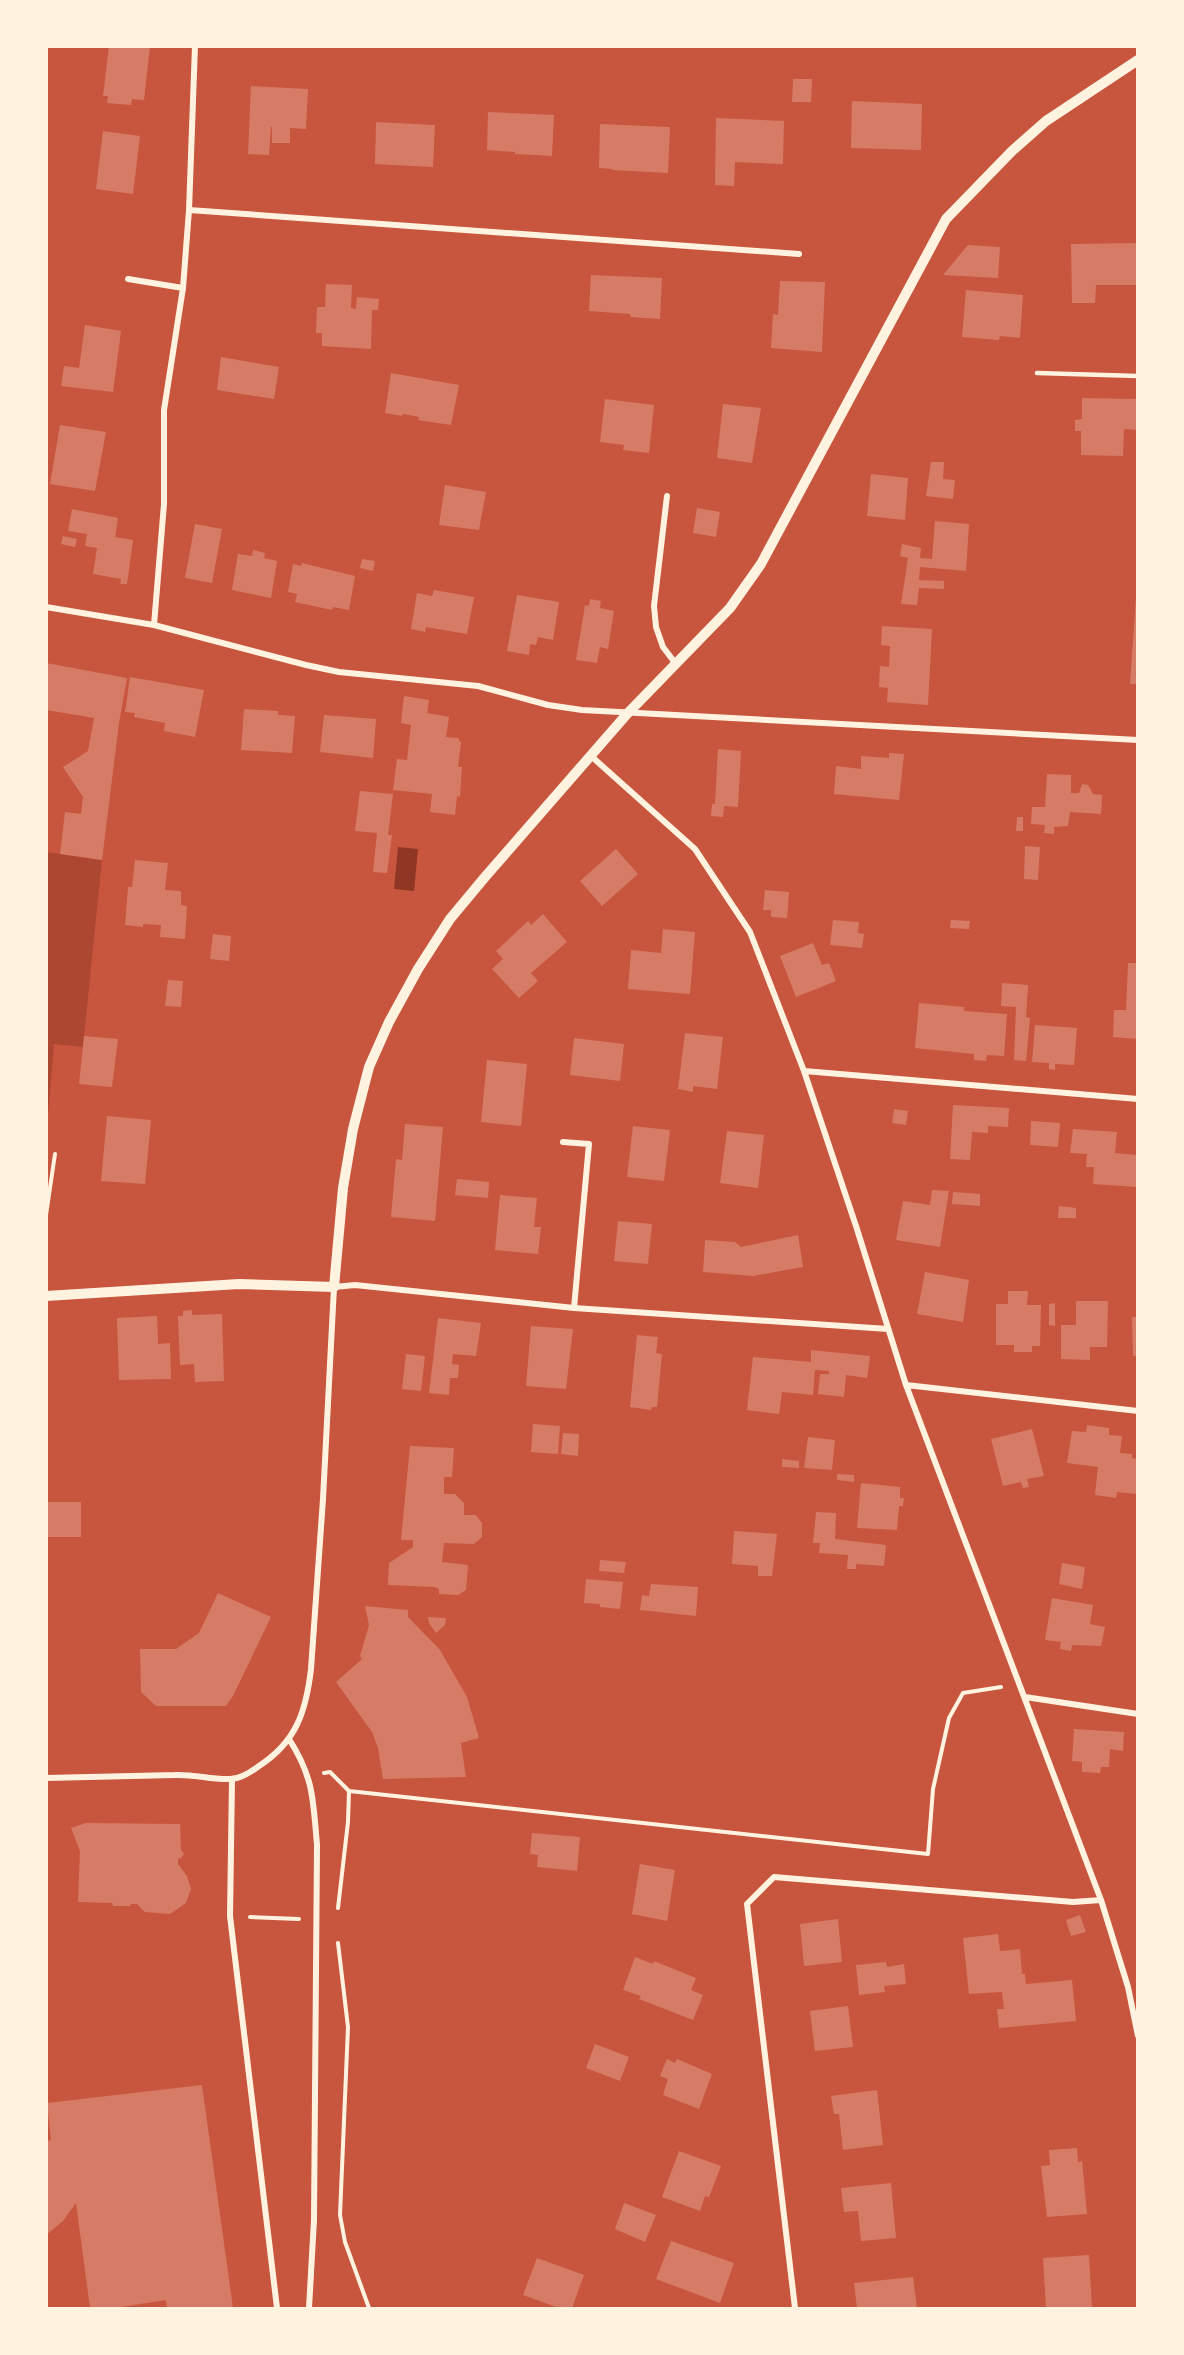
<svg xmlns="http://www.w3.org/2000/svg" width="1184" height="2355" font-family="'Noto Serif',serif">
	<rect width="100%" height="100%" fill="#c8553d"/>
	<!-- green -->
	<path fill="#ae4732" d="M47,852L102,860L83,1047L54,1044L47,1128Z"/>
	<!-- water -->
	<path fill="#8f3625" d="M398,847L418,849L414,891L394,889Z"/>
	<!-- building -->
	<path fill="#d67c66" d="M109,46H150L144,100L132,99L131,105L107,103L108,96H103Z
		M793,79H812L811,102H792Z
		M251,86L308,89L306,129L290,128V143H272V127H271L269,155L248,154Z
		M852,101L922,104L921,150L851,148Z
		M488,112L554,115L552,156L515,154V152L487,150Z
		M716,118L784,121L783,164L735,162L734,186L715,185Z
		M376,122L435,125L433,167L375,164Z
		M600,124L670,127L668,173L612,170V169L599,168Z
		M103,131L140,136L133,194L96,189Z
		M1137,243V285H1096L1095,303H1072L1071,244Z
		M968,245L1000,247L998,278L943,275Z
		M591,275L662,278L660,319L631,317L630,314L589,311Z
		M780,281L825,282L822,352L771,348L773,314L778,315Z
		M326,284L352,285L351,308L356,309L357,297L379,299L378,310H372L371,349L322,346V333H316L317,307H325Z
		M966,290L1023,295L1020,338L1000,336L999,340L962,337Z
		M85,325L121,331L113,392L61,386L64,366L79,368Z
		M221,357L279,367L274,399L217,390Z
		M391,373L459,385L451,425L418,420L419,417L403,414L402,416L385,413Z
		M1082,398L1137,399V430L1124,429L1123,456L1081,455V431H1075V420L1082,419Z
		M605,399L654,405L649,453L623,450L624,445L600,442Z
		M723,404L761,408L752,463L717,458Z
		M60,425L106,432L95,491L50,484Z
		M931,462H944L943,479L955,480L953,499L926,496Z
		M871,474L908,478L905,520L867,516Z
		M445,485L486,492L479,530L439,525Z
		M697,508L720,512L716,537L693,533Z
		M72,509L118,518L115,537L133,540L127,584H120L121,579L93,574L97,548L85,546L87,534L68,531Z
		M935,521L969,524L966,571L920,567L919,580L944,581V589L919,588L917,605L901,604L908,558L900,556L902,544L921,548L920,558L932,559Z
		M195,524L222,529L212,583L185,578Z
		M63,536L77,539L75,547L61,544Z
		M253,550L265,553L264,558L277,561L271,598L232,590L238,554L252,556Z
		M362,559L375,561L373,571L360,568Z
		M302,563L355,576L349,610L333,607L332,610L295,602L297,594L288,592L293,564L301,566Z
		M434,590L474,597L467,634L426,627L425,632L411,629L417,593L432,596Z
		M517,595L559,602L553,640L538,637L536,645L530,644L529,655L507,651Z
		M1136,597H1137V684H1130Z
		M590,599L601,601L600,608L614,611L608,649L600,647L597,663L576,660L585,605L589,606Z
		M882,626L932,629L928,705L887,702L888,688L879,687L880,666L889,667L890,646L881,645Z
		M46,663L127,678L119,723L102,860L60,854L65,812L81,814L83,797L63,767L88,751L94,718L46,710Z
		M130,677L204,690L195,737L164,731L165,723L134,717L135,713L125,712Z
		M404,696L429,700L427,713L449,717L446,737L458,738L461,743L458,767H462L460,797L457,796L455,815L430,812L432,794L393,790L397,759L407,760L411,725L401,723Z
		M244,709L278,711V715L295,716L292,753L241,750Z
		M324,715L376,719L373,758L320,752Z
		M718,749L741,751L738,807L724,806L723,817L711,816L712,804H715Z
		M889,753L904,754L899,800L834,794L836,766L861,769V756L889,758Z
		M1047,774L1071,775V793H1079L1082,784L1088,785L1093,794L1102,795L1101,814L1070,812L1068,826L1054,827V834L1044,833L1045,825L1031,824L1032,807H1045Z
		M360,791L393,794L388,835H392L387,873L373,872L377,833L355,831Z
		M1017,817H1023V831H1016Z
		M1025,846L1040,847L1038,880L1024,879Z
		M616,849L638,874L602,906L580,881Z
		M135,860L168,863L165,890L181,891V905L187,906L185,939L160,937L161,925L143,924V927L125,925L128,887H132Z
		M765,890L789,892L787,918L771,917V910H763Z
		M543,914L567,942L531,973L538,981L519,998L492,969L503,959L496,951L528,921L531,925Z
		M833,920L859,922L858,933L864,934L862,948L830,945Z
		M951,920L970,921L969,929L950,928Z
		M663,929L695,932L690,994L628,989L631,950L661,953Z
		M213,934L231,936L229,961L210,959Z
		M813,943L822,965L829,963L836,981L796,997L780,956Z
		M1128,963H1137V1039L1113,1037L1114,1010H1126Z
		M168,980L183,981L181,1007L165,1006Z
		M1002,983L1028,985L1026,1017L1030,1018L1026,1061L1014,1060L1016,1007L1001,1006Z
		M919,1003L964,1007V1011L1007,1014L1004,1056L987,1055L986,1061L974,1060V1054L915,1048Z
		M1035,1025L1077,1028L1074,1065L1055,1064V1070L1049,1069V1063L1032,1062Z
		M685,1033L723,1037L717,1089L693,1086V1092L678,1089Z
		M84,1036L118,1039L112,1087L79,1084Z
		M574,1038L624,1044L620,1081L570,1075Z
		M487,1060L527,1064L521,1126L481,1122Z
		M953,1105L1009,1108L1008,1127L988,1126V1133L972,1132L970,1160L950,1159Z
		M894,1109L908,1111L906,1125L892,1123Z
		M107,1116L151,1120L145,1184L101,1181Z
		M1031,1121L1060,1123L1058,1147L1030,1145Z
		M405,1124L443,1127L435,1221L391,1217L396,1159L402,1160Z
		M633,1126L670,1130L664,1181L627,1177Z
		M1073,1129L1117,1132L1115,1153L1137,1155L1136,1187L1093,1184L1094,1167H1086L1087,1154L1070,1153Z
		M727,1131L764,1135L758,1188L720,1183Z
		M457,1179L489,1182L488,1198L455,1195Z
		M932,1190L949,1191L940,1247L896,1240L903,1201L930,1205Z
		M953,1192L980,1194V1206L952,1204Z
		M500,1195L537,1198L534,1227H541L538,1254L495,1250Z
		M1059,1206L1076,1208V1218H1058Z
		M618,1221L652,1224L648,1264L614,1261Z
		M798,1235L803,1267L753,1276L703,1272L705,1240L735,1242L741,1247Z
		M925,1272L969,1280L963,1322L917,1314Z
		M1008,1291H1028L1027,1305H1041L1040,1346H1032V1352H1014V1345H996V1304H1008Z
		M1076,1301H1108L1107,1347H1090V1360L1061,1359V1325H1076Z
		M1055,1303V1326L1049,1325V1304Z
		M192,1310V1315L222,1314L224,1381L195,1382L194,1364L180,1365L178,1316H183V1311Z
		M157,1316L158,1344L170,1343L171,1379L119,1380L117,1318Z
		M1132,1317H1137V1356H1133Z
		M438,1318L481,1323L476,1356L453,1354L452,1364L459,1365L458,1378H450L449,1395L429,1393Z
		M531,1326L573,1329L566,1389L526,1386Z
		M637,1335L658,1337L656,1353L662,1354L657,1407H652L651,1410L630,1407Z
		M811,1350L870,1356L867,1378L846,1375L844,1397L818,1394L820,1374H829V1371L815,1370L813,1395L782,1392L779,1414L747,1410L753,1357L811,1362Z
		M406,1354L425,1356L421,1391L402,1389Z
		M533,1424L560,1426L558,1454L531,1452Z
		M1087,1425L1109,1428V1435L1122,1436L1120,1453L1132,1454V1458L1137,1459V1494L1117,1492L1116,1498L1095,1495L1098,1467L1067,1463L1072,1431L1086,1432Z
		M1032,1429L1044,1476L1027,1479L1029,1487L1023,1488L1021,1482L1003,1486L991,1439Z
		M563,1433L579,1434L578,1456L561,1454Z
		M808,1437L835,1440L832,1470L804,1468Z
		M410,1446L454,1448L452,1477H444V1494H455L464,1503V1515H476L482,1523V1537L474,1544L444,1543L442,1562L468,1565L466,1590L458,1595L439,1594V1589L435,1587L388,1585L389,1563L413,1547V1540H401Z
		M782,1459L799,1461V1468L782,1467Z
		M837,1474L854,1475V1482L837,1480Z
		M861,1483L900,1487V1498H904L903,1506H899L897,1530L857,1528Z
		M46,1502H81V1537H46Z
		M816,1512L836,1513L835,1539L886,1545L884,1566L856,1564V1569H847L848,1555L819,1553L820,1543H813Z
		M734,1531L777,1534L772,1576H758V1566L732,1564Z
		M600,1560L626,1562L624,1573L599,1571Z
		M1062,1563L1085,1567L1082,1589L1059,1584Z
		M586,1579L623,1582L620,1609L600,1607V1604L584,1603Z
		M651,1584L698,1587L696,1616L640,1610L642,1595L649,1596Z
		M218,1593L271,1617L233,1696L226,1706H156L141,1692L140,1649H176L199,1633Z
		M1052,1598L1093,1605L1090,1624L1105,1627L1101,1646L1072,1645L1071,1651L1060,1649L1061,1642L1045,1640Z
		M365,1606L408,1610V1617L440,1650L467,1697L479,1738L461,1743L466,1777L383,1779L378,1748L372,1732L336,1682L362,1659L360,1656L369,1625Z
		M428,1617L446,1618L445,1625L436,1633L429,1623Z
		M1074,1729L1124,1732L1123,1751L1110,1749L1109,1767H1101L1100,1773L1082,1772V1762L1072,1761Z
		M86,1823L180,1824L181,1850L184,1854L181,1858L178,1859V1864L187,1876L191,1889L186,1903L170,1914L145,1912L137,1904H130L131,1906H113L112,1903L78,1902L80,1851L71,1828Z
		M532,1833L580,1837L577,1871L537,1867L538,1855L530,1854Z
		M640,1864L675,1870L667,1921L632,1914Z
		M1080,1915L1086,1932L1071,1936L1066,1920Z
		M838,1919L842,1962L804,1966L800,1924Z
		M998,1934L1000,1951L1020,1949L1022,1974H1025L1026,1984L1072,1980L1076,2021L999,2028L997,2009H1004L1002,1992L969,1994L963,1938Z
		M635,1957L653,1964L654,1961L696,1978L691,1990L703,1995L693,2020L639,1999L641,1996L623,1990Z
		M886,1962L887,1967L904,1964L906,1984L884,1986L885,1992L859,1995L856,1965Z
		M848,2006L853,2047L815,2051L810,2011Z
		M595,2044L629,2057L620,2081L586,2068Z
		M667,2059L675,2063L677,2059L712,2074L699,2109L663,2095L668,2079L660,2076Z
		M202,2085L233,2308H167L166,2300L114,2308H90L76,2203L63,2221L46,2235V2141L51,2140L47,2103Z
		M877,2090L883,2145L843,2150L839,2114H834L831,2096Z
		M1077,2148L1078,2162L1082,2161L1087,2214L1047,2217L1041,2166L1050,2165L1049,2150Z
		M679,2151L721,2166L709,2197L705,2196L700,2211L662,2197Z
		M891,2183L896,2238L861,2241L858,2211L844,2212L841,2188Z
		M624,2203L656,2215L645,2242L615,2229Z
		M671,2241L734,2263L720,2303L656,2279Z
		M1089,2255L1092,2308H1046L1043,2258Z
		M537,2258L584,2275L572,2308H559L523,2295Z
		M913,2277L917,2308H857L854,2283Z"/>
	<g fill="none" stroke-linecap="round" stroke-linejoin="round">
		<!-- path -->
		<path stroke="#fff3e0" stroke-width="4" d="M46,1215L55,1154
			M324,1773L330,1772L349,1791L928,1854L933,1789L949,1718L963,1693L1001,1687
			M338,1908L348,1822L349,1791
			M250,1917L299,1919
			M338,1943L348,2027L340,2215L345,2242L369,2308"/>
		<!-- service -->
		<path stroke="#fff3e0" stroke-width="4.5" d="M1037,373L1138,376"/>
		<!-- minor -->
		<path stroke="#fff3e0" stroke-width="6" d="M189,210L799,254
			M128,279L183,288
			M667,496L654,606L656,627L663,647L676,664
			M46,607L154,625L306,665L339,672L478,686L548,705L582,710L1138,740
			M154,625L164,504V410L183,288L189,210L195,46
			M591,756L695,849L750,932L804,1071L856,1226L906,1385L1101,1900L1128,1987L1138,2036
			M804,1071L1138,1099
			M563,1142L589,1144L574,1308
			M906,1385L1138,1411
			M1025,1697L1138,1714
			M289,1739C314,1778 313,1800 317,1845L314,2220L309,2308
			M46,1778C89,1777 132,1776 175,1775C194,1774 212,1780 230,1779C240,1779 251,1772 259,1766C296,1742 306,1712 311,1669L323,1499L334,1287L355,1285L574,1308L888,1329
			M232,1779L230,1916L277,2308
			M795,2308L747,1904L774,1877L1073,1902L1101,1900"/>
		<!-- tertiary -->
		<path stroke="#fff3e0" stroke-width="10" d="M46,1296L239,1284L334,1287L343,1188L353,1129L369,1067L389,1022L418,969L450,919L485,877L627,714L730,608L761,564L946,219L1012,151L1046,121L1138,60"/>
	</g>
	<!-- border -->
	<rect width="1184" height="2355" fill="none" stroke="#fff3e0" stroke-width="96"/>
</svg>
